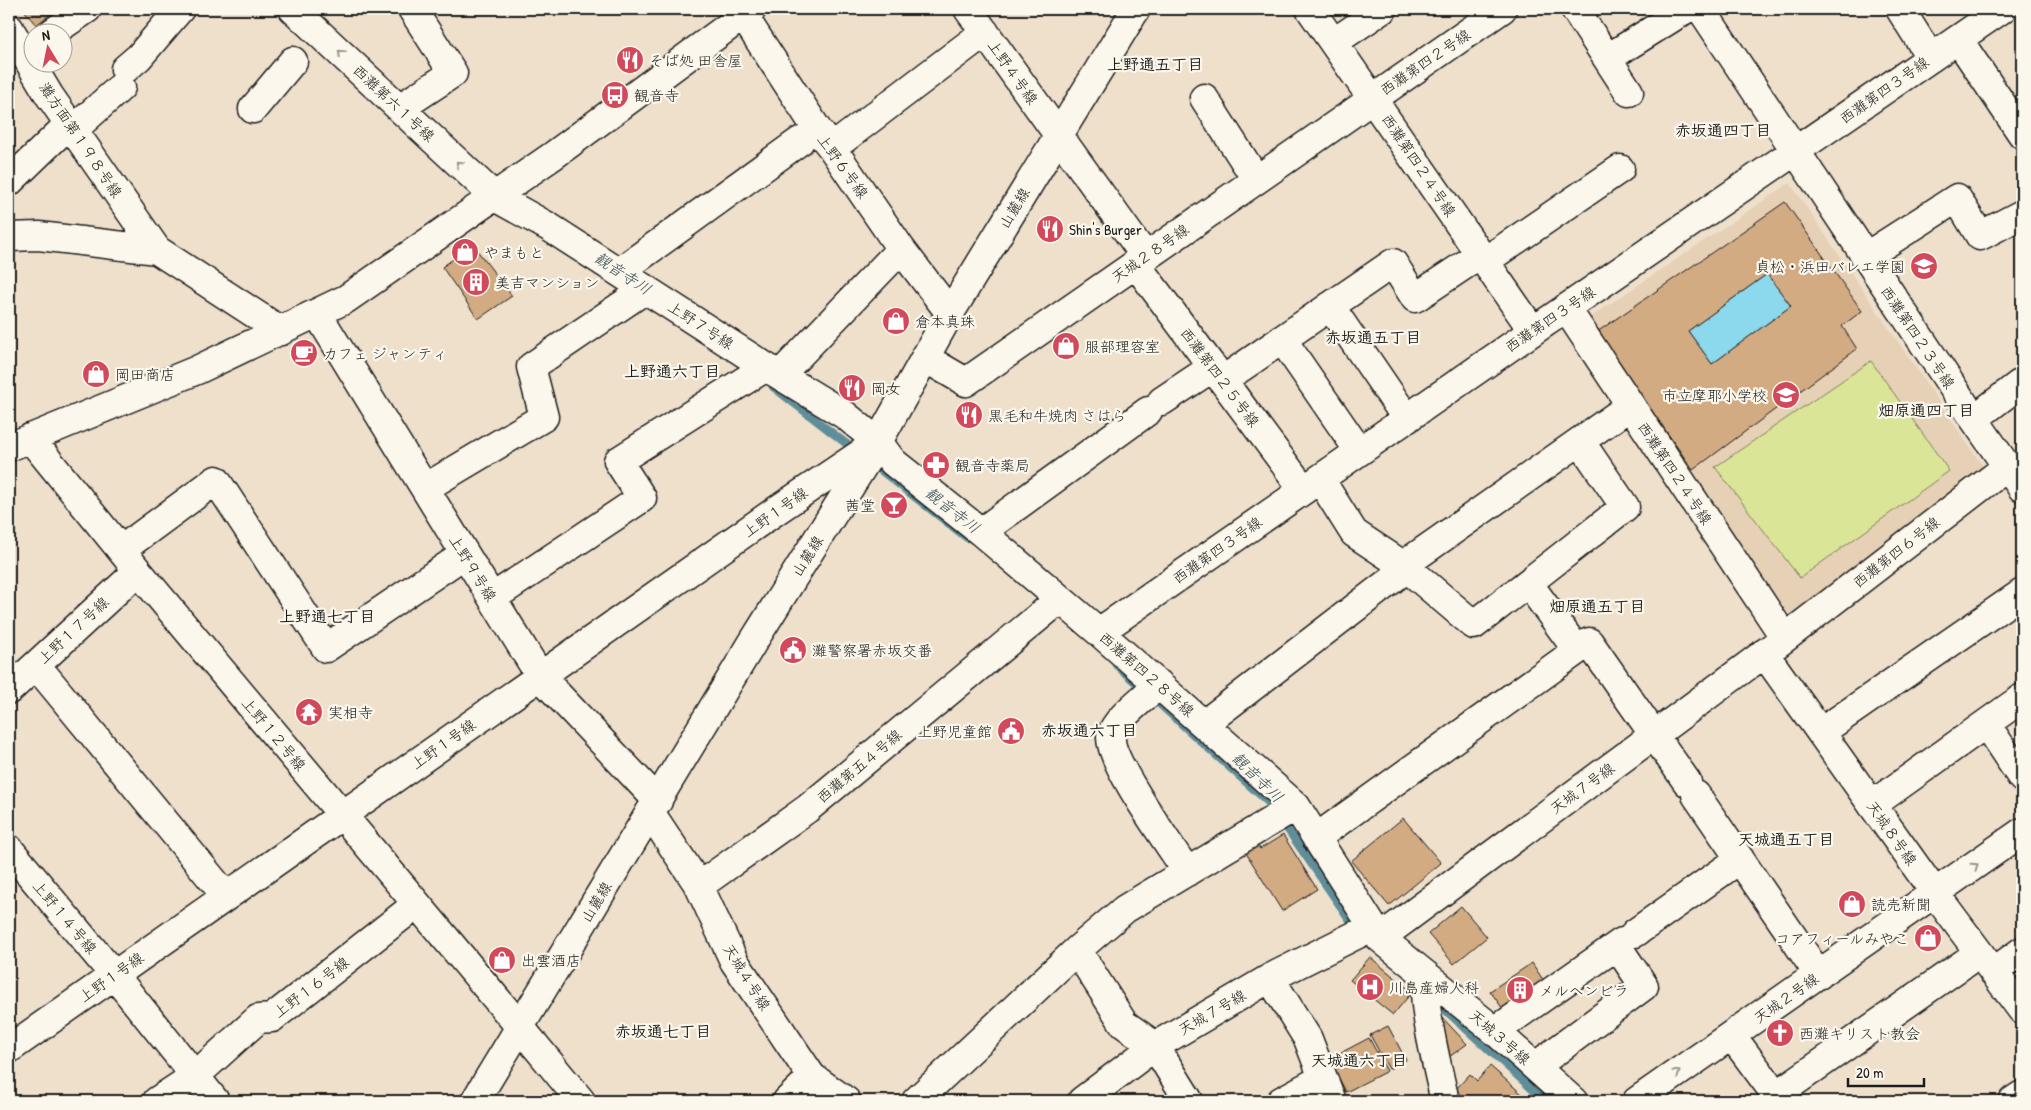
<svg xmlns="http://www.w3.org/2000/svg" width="2031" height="1110" font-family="'Patrick Hand','Klee One',sans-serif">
	<rect width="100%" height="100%" fill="#efe0cc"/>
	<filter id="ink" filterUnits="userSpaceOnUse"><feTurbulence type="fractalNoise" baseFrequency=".02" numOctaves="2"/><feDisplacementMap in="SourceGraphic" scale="10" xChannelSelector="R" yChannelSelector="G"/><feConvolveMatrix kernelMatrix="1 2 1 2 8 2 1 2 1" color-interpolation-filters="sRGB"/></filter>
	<g filter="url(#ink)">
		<!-- built -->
		<path fill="#e6d0b6" d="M1790,183L1986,471L1792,619L1586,320Z"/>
		<!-- green -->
		<path fill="#dae598" stroke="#7b805a" d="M1871,361L1949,471L1800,578L1715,467Z"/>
		<!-- water -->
		<path fill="#8cd8ed" stroke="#5f8d99" d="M1767,274L1791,306L1712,364L1688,331Z"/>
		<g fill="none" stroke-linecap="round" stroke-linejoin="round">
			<!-- stream -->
			<path stroke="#5f8d99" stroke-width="8" d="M773,387L857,452
				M870,462L967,538
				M1116,665L1270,804L1356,929
				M1433,999L1545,1101"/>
		</g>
		<!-- building -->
		<path fill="#d2ab83" stroke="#1c1c1c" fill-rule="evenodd" d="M23,9H57L36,25Z
			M1785,202L1862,311L1842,326L1857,349L1693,470L1597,332ZM1767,274L1791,306L1712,364L1688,331Z
			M473,245L512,296L478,319L442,267Z
			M1403,818L1441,863L1389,906L1351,861Z
			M1283,835L1317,889L1282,911L1246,853L1258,846L1260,849Z
			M1461,906L1487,937L1454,964L1428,934Z
			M1370,957L1412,992L1393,1015L1350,980Z
			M1532,963L1549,989L1508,1016L1490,991Z
			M1439,1014L1467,1044L1449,1057Z
			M1388,1026L1406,1060L1389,1069L1370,1035Z
			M1369,1038L1387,1071L1346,1092L1329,1059Z
			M1490,1066L1530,1101H1458L1463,1096L1456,1089L1470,1074L1477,1081Z"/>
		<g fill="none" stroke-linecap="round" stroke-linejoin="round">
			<!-- minor casing -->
			<g stroke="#1c1c1c" stroke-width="31">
				<path id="minor" d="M293,9L495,197L549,227L766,367L845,415L878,442L893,462L981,532L1099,632L1296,806L1380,938L1495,1031L1573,1101
					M739,9L817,129L832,148L901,249L950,313
					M968,9L1145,256
					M1310,9L1533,331
					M1575,9L1629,92
					M1701,9L1974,419L2022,488
					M1900,9L1931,58
					M9,28L49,95L157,250
					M53,32L87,9
					M1958,39L2022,134
					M1334,42L1383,9
					M1608,58L1686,9
					M125,69L139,57L180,9
					M1204,98L1256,179
					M400,108L453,73L412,9
					M253,109L293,61
					M73,130L121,87
					M832,148L985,32
					M9,182L69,124
					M9,237L39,236L157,250L281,331
					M1865,257L1957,198L1980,236L2022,214
					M1485,261L1620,169
					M1135,263L1304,490
					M619,272L800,141
					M1330,306L1407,419
					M1566,308L1785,638
					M317,313L540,676L658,801
					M1282,339L1359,451
					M925,358L966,382L1502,9
					M780,375L901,249
					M1223,380L1393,263L1415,298L1481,254
					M1162,401L1213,367
					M1974,419L2022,382
					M30,438L138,571L520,1027L581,1101
					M9,447L197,370L346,299L554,155L752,9
					M1320,479L1354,533L1407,568L1474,625L1625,507L1580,441
					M425,488L544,417L531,367L646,289
					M981,532L1148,411
					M121,550L216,480L326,648L465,554
					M1415,557L1630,406
					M1528,583L1577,650
					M492,598L642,498L618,461L766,367
					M1099,632L1533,331L2002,9
					M1764,653L1942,903L2022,1010
					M36,665L226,896
					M1159,684C1148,695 1111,722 1111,737C1109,762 1171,846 1187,872
					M9,690L138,571
					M1204,724L1407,568
					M1986,724L2022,778
					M1821,732L2022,593
					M1696,795L1819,975
					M1872,805L2022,698
					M650,812L699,886L734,961L812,1077L846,1101
					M1316,838L1589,642L1687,782
					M9,849L114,975L215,1101
					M699,886L807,809L1059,600
					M1635,933L1740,859
					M1380,938L1785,638L2008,466
					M1077,950L1124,1024L1155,1046L1189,1101
					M1993,972L2022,951
					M1426,976C1420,998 1439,1075 1445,1101
					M1270,978L1308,1039L1323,1078
					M1495,1031L1622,942
					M1732,1036L1776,1095L1979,953
					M9,1049L777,510L878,442
					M1544,1060L1644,986L1617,946
					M157,1101L195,1076L258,1019L272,1018L417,904
					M787,1101L812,1077
					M916,1101L1077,950L1125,909L1296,806
					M1082,1101L1155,1046L1270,978L1372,927
					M1281,1101L1323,1078L1332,1101
					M1637,1101L2022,832
					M2013,1101L2022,1095"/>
			</g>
			<!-- major casing -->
			<g stroke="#1c1c1c" stroke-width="31">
				<path id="major" d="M475,1101L753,642L878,442L950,313L1136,9"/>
			</g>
			<!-- minor -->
			<use href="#minor" stroke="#fbf7ec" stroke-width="28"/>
			<!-- major -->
			<use href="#major" stroke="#fbf7ec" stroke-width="28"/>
		</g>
		<!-- one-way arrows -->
		<defs><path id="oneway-chevron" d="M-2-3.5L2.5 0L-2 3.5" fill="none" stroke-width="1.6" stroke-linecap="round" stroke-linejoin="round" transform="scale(1.25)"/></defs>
		<g stroke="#97948e">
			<use href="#oneway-chevron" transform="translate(341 53) rotate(-137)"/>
			<use href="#oneway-chevron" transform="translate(459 164) rotate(-137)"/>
			<use href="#oneway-chevron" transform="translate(1975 866) rotate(-35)"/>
			<use href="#oneway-chevron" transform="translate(1677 1073) rotate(-35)"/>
		</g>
	</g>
	<!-- icons -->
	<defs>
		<g id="restaurant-disc" transform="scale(1.4375)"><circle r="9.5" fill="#d1495b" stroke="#fbf7ec"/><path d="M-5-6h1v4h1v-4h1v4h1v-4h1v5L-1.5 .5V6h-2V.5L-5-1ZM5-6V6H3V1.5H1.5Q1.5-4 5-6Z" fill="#fff"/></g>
		<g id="bus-disc" transform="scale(1.4375)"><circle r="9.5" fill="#d1495b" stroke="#fbf7ec"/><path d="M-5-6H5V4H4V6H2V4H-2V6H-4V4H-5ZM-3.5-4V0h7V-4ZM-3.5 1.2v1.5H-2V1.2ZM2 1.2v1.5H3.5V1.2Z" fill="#fff"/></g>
		<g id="shop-disc" transform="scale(1.4375)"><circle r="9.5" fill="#d1495b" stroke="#fbf7ec"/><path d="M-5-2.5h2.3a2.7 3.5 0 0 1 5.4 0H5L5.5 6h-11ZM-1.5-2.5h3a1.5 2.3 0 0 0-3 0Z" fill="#fff"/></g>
		<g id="school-disc" transform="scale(1.4375)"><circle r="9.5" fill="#d1495b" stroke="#fbf7ec"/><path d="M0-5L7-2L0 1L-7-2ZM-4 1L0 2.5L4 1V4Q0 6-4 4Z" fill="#fff"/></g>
		<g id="building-disc" transform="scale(1.4375)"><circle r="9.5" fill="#d1495b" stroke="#fbf7ec"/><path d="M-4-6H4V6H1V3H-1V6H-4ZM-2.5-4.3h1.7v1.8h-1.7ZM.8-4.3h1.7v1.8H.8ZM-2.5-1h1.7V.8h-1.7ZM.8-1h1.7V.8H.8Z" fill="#fff"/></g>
		<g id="cafe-disc" transform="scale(1.4375)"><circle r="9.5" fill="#d1495b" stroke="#fbf7ec"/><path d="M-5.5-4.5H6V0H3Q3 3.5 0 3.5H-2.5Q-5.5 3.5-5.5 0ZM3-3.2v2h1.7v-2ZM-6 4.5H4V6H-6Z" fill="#fff"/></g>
		<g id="pharmacy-disc" transform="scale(1.4375)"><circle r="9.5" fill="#d1495b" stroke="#fbf7ec"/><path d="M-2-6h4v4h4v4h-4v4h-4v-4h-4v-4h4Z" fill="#fff"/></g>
		<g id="bar-disc" transform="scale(1.4375)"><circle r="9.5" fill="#d1495b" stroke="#fbf7ec"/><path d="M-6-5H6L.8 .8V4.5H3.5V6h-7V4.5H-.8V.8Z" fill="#fff"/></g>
		<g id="civic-disc" transform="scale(1.4375)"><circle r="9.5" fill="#d1495b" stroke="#fbf7ec"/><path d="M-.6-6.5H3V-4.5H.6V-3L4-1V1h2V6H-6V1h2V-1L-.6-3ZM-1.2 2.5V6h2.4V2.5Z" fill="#fff"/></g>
		<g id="temple-disc" transform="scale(1.4375)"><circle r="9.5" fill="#d1495b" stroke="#fbf7ec"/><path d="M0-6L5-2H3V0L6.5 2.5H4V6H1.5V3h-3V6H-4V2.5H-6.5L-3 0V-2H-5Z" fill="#fff"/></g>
		<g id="hospital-disc" transform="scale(1.4375)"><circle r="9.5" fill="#d1495b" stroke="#fbf7ec"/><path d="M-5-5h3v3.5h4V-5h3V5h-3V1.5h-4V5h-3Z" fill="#fff"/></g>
		<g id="church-disc" transform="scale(1.4375)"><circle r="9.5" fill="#d1495b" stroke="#fbf7ec"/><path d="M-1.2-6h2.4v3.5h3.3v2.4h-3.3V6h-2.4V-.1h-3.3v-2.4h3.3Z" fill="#fff"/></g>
	</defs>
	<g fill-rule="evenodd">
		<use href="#restaurant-disc" x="630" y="60"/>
		<use href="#bus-disc" x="615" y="95"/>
		<use href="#restaurant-disc" x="1050" y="229"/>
		<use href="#shop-disc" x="465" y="252"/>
		<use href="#school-disc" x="1924" y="266"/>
		<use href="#building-disc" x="476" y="282"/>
		<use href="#shop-disc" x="896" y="321"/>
		<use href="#shop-disc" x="1066" y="346"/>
		<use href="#cafe-disc" x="304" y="353"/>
		<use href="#shop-disc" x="96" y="374"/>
		<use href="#restaurant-disc" x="852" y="388"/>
		<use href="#school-disc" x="1786" y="395"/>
		<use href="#restaurant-disc" x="969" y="415"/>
		<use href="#pharmacy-disc" x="936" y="465"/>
		<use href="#bar-disc" x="894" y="505"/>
		<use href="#civic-disc" x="793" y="650"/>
		<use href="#temple-disc" x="309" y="712"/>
		<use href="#civic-disc" x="1011" y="731"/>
		<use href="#shop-disc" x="1852" y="904"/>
		<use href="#shop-disc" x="1928" y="938"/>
		<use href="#shop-disc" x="502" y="960"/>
		<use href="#hospital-disc" x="1370" y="987"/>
		<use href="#building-disc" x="1520" y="990"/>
		<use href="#church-disc" x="1780" y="1033"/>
	</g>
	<g text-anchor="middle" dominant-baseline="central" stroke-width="4.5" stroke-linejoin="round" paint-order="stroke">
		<!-- poi labels -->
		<g font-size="15" fill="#1c1c1c" stroke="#fbf7ec" text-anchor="start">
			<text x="649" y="60">そば処 田舎屋</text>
			<text x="634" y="95">観音寺</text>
			<text x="1069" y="229">Shin's Burger</text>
			<text x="484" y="252">やまもと</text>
			<text x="1905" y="266" text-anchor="end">貞松・浜田バレエ学園</text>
			<text x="495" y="282">美吉マンション</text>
			<text x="915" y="321">倉本真珠</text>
			<text x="1085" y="346">服部理容室</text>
			<text x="323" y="353">カフェ ジャンティ</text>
			<text x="115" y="374">岡田商店</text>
			<text x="871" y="388">岡女</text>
			<text x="1767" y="395" text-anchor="end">市立摩耶小学校</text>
			<text x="988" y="415">黒毛和牛焼肉 さはら</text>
			<text x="955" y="465">観音寺薬局</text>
			<text x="875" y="505" text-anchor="end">茜堂</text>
			<text x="812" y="650">灘警察署赤坂交番</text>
			<text x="328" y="712">実相寺</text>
			<text x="992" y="731" text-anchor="end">上野児童館</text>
			<text x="1871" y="904">読売新聞</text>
			<text x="1909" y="938" text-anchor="end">コアフィールみやこ</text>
			<text x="521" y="960">出雲酒店</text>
			<text x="1389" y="987">川島産婦人科</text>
			<text x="1539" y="990">メルヘンビラ</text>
			<text x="1799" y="1033">西灘キリスト教会</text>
		</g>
		<!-- street labels -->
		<g font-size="15" fill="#1c1c1c" stroke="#fbf7ec">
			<text transform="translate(1425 62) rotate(-34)">西灘第四２号線</text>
			<text transform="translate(1013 72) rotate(55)">上野４号線</text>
			<text transform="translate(1884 90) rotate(-35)">西灘第四３号線</text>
			<text transform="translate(394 103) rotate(43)">西灘第六１号線</text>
			<text transform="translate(81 140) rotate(56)">灘方面第１９８号線</text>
			<text transform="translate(1419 165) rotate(56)">西灘第四２４号線</text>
			<text transform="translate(843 166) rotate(54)">上野６号線</text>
			<text transform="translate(1014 208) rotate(-59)">山麓線</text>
			<text transform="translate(1150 253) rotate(-35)">天城２８号線</text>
			<text transform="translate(1550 319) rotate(-34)">西灘第四３号線</text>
			<text transform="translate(701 325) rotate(33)">上野７号線</text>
			<text transform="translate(1918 337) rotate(56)">西灘第四２３号線</text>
			<text transform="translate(1220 377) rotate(53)">西灘第四２５号線</text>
			<text transform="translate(1675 473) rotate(56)">西灘第四２４号線</text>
			<text transform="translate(775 512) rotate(-35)">上野１号線</text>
			<text transform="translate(1217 550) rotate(-35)">西灘第四３号線</text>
			<text transform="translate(1896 552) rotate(-38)">西灘第四６号線</text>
			<text transform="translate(807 556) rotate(-58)">山麓線</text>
			<text transform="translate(473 568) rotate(58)">上野９号線</text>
			<text transform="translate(73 630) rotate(-43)">上野１７号線</text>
			<text transform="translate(1147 674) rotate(41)">西灘第四２８号線</text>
			<text transform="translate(274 734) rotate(50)">上野１２号線</text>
			<text transform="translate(443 744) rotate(-35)">上野１号線</text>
			<text transform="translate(859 766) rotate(-40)">西灘第五４号線</text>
			<text transform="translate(1582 788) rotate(-36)">天城７号線</text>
			<text transform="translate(1892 833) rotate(55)">天城８号線</text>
			<text transform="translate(596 902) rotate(-59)">山麓線</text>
			<text transform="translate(65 917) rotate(50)">上野１４号線</text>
			<text transform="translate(111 977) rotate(-35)">上野１号線</text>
			<text transform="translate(747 977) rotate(58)">天城４号線</text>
			<text transform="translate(311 987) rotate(-37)">上野１６号線</text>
			<text transform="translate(1786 998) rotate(-35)">天城２号線</text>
			<text transform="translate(1212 1012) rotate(-30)">天城７号線</text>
			<text transform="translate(1500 1037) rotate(41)">天城３号線</text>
		</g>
		<!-- neighbourhood labels -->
		<g font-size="16" font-weight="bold" fill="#1c1c1c" stroke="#fbf7ec">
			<text x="1155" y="64">上野通五丁目</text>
			<text x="1723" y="130">赤坂通四丁目</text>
			<text x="1373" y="337">赤坂通五丁目</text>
			<text x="672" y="371">上野通六丁目</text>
			<text x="1926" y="410">畑原通四丁目</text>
			<text x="1597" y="606">畑原通五丁目</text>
			<text x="327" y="616">上野通七丁目</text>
			<text x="1089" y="730">赤坂通六丁目</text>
			<text x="1786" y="839">天城通五丁目</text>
			<text x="663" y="1031">赤坂通七丁目</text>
			<text x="1359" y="1060">天城通六丁目</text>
		</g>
		<!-- water labels -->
		<g font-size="16" font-style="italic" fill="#3e545b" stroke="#fbf7ec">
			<text transform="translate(623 273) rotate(33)">観音寺川</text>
			<text transform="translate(953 510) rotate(38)">観音寺川</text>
			<text transform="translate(1258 777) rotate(44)">観音寺川</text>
		</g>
	</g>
	<!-- margin -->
	<rect width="2031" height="1110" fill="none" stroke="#fbf7ec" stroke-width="30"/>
	<rect x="15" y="15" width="2001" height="1080" fill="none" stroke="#1c1c1c" stroke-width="2" filter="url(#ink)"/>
	<!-- north arrow -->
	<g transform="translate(48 48) rotate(350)"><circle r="24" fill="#fbf7ec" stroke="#a29f99"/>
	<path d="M0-4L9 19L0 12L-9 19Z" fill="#d1495b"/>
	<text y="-8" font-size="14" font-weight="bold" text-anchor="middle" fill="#1c1c1c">N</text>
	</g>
	<!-- scale -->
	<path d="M1848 1078v8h76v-8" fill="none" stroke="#1c1c1c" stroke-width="2.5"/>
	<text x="1856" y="1078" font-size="15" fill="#1c1c1c" stroke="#fbf7ec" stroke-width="4" paint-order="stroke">20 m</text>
</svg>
